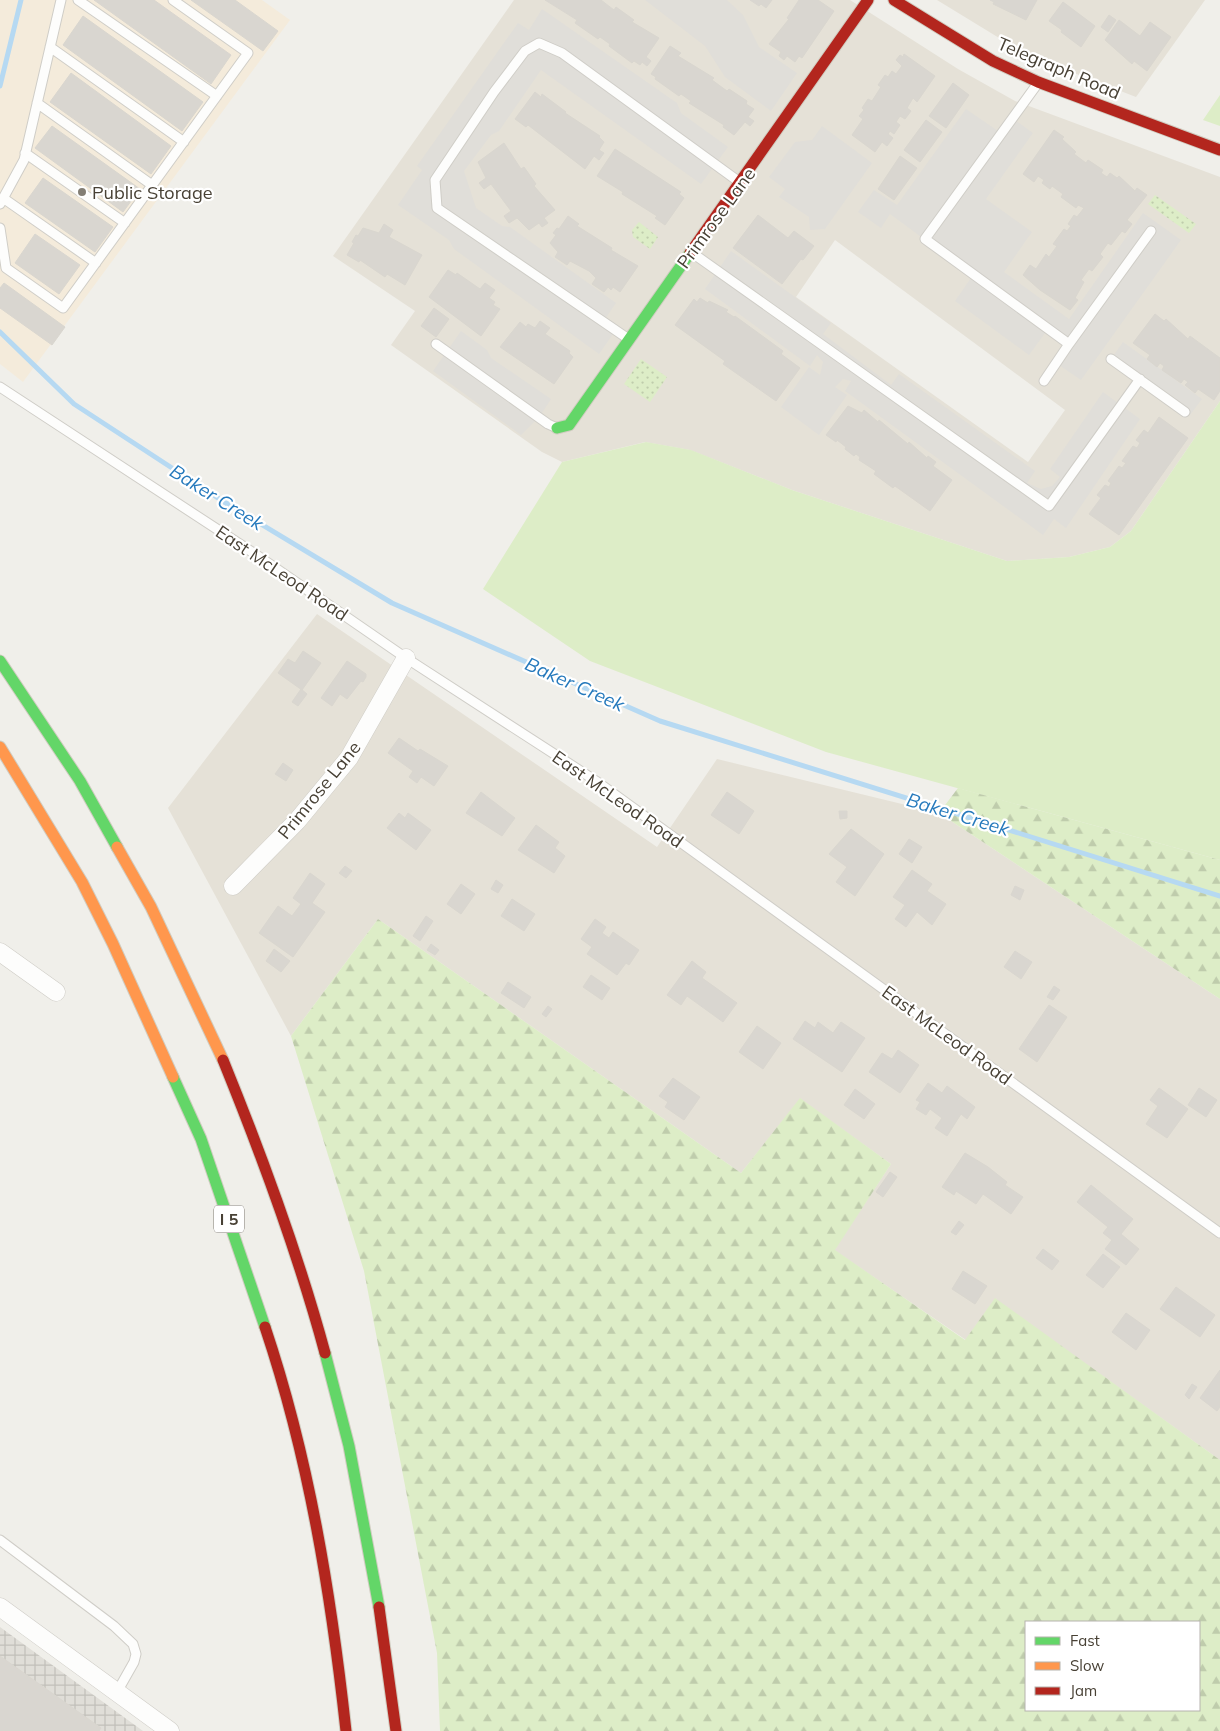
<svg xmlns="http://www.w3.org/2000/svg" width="1220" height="1731" font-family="Mulish,sans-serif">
	<defs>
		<pattern id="industrial-grid" width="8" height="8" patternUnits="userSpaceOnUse" patternTransform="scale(1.25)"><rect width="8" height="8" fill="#e0ded8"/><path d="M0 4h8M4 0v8" fill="none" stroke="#c2c0ba"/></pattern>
		<pattern id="forest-firs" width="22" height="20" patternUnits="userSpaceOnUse" patternTransform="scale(1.25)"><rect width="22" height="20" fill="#ddedc7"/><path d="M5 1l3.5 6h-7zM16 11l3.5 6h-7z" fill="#bfccac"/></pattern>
		<pattern id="park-dots" width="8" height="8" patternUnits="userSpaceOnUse" patternTransform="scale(1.25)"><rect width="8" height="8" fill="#ddedc7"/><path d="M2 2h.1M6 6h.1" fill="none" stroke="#bfccac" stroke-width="1.8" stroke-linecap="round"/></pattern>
	</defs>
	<rect width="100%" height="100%" fill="#f0efea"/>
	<!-- residential -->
	<path fill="#e5e1d7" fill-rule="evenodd" d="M514,0H850L958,69L1015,101L1220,177V401L1131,531L1110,547L1069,557L1007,561L792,490L690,450L645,442L562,462L542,452L391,345L415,311L333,256ZM835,240L1065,410L1028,462L796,297Z
		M937,0H1205L1136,97L1074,73L1009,44Z
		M317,614L657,847L717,759L939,813L1220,999V1460L995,1299L966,1340L834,1250L891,1164L800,1099L741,1173L378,919L291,1036L168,808Z"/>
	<!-- commercial -->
	<path fill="#f4ebdb" d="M0,0H262L290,20L23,382L0,364Z"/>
	<!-- industrial -->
	<path fill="url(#industrial-grid)" d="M0,1627L143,1731H0Z"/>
	<!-- grass -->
	<path fill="#ddedc7" d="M1220,95V126L1203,120Z
		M1220,401V860L826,752L590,661L483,589L562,462L646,442L691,450L792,490L1007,561L1069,557L1110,547L1131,531Z"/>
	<!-- forest -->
	<path fill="url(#forest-firs)" fill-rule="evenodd" d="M958,788L1220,860V999L939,813Z
		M378,919L741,1173L800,1098L891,1164L835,1250L965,1340L995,1298L1220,1460V1731H440L437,1653L364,1271L291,1036ZM1199,1622V1710H1026V1622Z"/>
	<!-- park -->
	<path fill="url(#park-dots)" d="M1155,195L1196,224L1189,233L1148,204Z
		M639,222L658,237L650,249L633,237L632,230Z
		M641,359L667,377L650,402L624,384Z"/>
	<!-- parking -->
	<path fill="#e0ded9" d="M645,0H727L743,15L759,47L797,73L771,111L725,77L705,46Z
		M542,9L677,103L681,113L728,147L701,184L541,70L499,131L491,135L464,171L476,208L502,226L510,227L616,303L605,319L613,334L599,354L454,249L449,240L398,205L422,170L417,166L518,23L529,30Z
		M966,109L1001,133L1012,118L1033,133L986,199L1032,232L1004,272L1069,319L1143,213L1181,240L1081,380L1056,363L1069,344L1048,329L1029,355L955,301L973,275L890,214L881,228L858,212L874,190L897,205Z
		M822,126L872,163L825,229L810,230L809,217L779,197L785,189L769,177L795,142L812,140Z
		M731,251L831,323L823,334L891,385L899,374L1035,471L1027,483L1041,489L1052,486L1060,477L1050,469L1103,392L1140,419L1066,528L1054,519L1043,535L845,391L851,381L843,379L835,387L847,395L819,435L781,407L809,367L820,375L823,362L817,355L810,366L705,289Z
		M461,331L487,350L491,358L551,399L540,416L521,435L433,371Z
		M1123,342L1202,399L1190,415L1111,359Z"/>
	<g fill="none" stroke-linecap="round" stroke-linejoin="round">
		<!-- stream -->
		<path stroke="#b6d9f2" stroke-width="5" d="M0,86L21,0
			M0,332L74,404L221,500L392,603L660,721L1220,896"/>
	</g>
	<!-- building -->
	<path fill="#d9d6d0" stroke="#d9d6cf" d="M94,0H154L231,55L211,84Z
		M191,0H235L278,31L263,51Z
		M545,0H601L614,10L616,7L634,20L632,22L659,38L646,57L651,61L647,66L642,62L640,65L634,61L632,63L609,46L610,44L600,37L598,39L575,23L577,20Z
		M750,0H772L766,8L761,4L759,6Z
		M799,0H818L834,11L802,58L799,56L795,62L787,56L784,60L779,56L781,52L769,44L789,19L787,18Z
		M990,0H1037L1026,20L993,4L994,2Z
		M1063,2L1095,26L1081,47L1061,32L1062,30L1049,21Z
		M1109,15L1116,20L1108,32L1101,27Z
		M83,16L203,102L182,131L63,45Z
		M1119,20L1140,36L1150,22L1171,37L1147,71L1134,61L1132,64L1105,40Z
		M670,46L681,53L678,56L714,78L712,80L727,91L729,89L747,101L746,104L754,109L748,117L754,121L750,126L745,122L734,135L723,127L724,125L689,103L691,101L681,94L679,96L655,79L656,77L651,74Z
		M904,54L935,76L917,102L913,98L907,108L911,111L905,119L900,116L896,122L900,125L894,134L890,131L888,134L893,138L887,146L882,142L875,152L852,135L863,119L859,116L864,110L862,108L868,99L872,101L881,87L878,85L885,75L888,77L892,71L896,74L902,66L896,60L900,55L903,57Z
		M71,73L171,146L151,174L50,102Z
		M953,83L969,95L946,128L929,116Z
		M535,92L541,97L542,94L566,112L565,113L600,136L599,137L604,142L599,150L604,153L599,160L594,156L585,169L528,125L526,127L515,119Z
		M926,120L942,132L920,162L904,150Z
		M52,126L140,189L123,212L35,148Z
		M1054,130L1064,137L1062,139L1076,152L1074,154L1086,163L1088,160L1103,170L1101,173L1107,177L1110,173L1117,178L1119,176L1135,191L1137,188L1147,195L1127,220L1132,224L1125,233L1122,231L1111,245L1108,243L1100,254L1103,257L1092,271L1089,269L1081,280L1084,282L1075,298L1078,300L1070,310L1040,290L1023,275L1030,265L1036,269L1046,254L1049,257L1057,246L1053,244L1064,229L1067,231L1071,226L1068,224L1074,215L1077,217L1084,208L1078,205L1076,208L1061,197L1063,194L1052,186L1050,189L1042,183L1044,180L1038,176L1034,182L1023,174Z
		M504,143L521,169L524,167L536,184L534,186L555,210L544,218L548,223L542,227L539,223L529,230L517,218L509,223L504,216L511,211L491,184L484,189L479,183L486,178L478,162Z
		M615,149L681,192L679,194L684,198L665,225L655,218L657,216L622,194L623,192L597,176Z
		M900,156L917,168L894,200L878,189Z
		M43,178L113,227L95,252L25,203Z
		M758,215L788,238L794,231L814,246L803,260L801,259L782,284L733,248Z
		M568,216L579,224L577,226L612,248L611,250L638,266L620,292L613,287L611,290L608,287L604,292L592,284L596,278L589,271L570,261L567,265L555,257L558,252L550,243L556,235L553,233L557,228L559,229Z
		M384,224L393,230L389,237L422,255L405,285L387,274L385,277L360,260L359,262L347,255L354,243L352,242L356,235L358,236L363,228L379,233Z
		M35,234L80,265L59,294L15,263Z
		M448,270L456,275L457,273L480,289L485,283L495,290L489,298L495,302L493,305L500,309L481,336L429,297Z
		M4,283L65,327L52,345L0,308V288Z
		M700,298L708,303L709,301L728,310L726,312L734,317L735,316L783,351L781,354L800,368L776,401L723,364L725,361L675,325L694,299L697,302Z
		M434,308L449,319L436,337L421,326Z
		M1155,314L1164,321L1166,319L1188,339L1190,336L1220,358V391L1214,400L1198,389L1195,393L1185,385L1188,382L1184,379L1181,383L1162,370L1164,366L1160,363L1157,367L1147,359L1150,355L1133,343Z
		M540,321L550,328L545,334L570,351L569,353L573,357L554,384L500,347L520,322L526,327L528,324L535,328Z
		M848,406L862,413L864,410L878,422L879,420L908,444L909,442L927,458L928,456L936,462L933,466L952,480L930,511L895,486L893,488L874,474L876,471L859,460L860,457L856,454L854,456L845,449L846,447L837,440L836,442L826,435Z
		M1159,417L1188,438L1119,535L1089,514L1101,498L1097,495L1105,485L1109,487L1111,483L1108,481L1119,466L1122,468L1126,463L1122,461L1133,446L1137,448L1140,443L1136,440L1144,430L1148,433Z
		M303,651L321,663L302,690L278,673L288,659L295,663Z
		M347,661L366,674V677L363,682L361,681L347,699L340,694L332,706L321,698Z
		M301,689L307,694L298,706L292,702Z
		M399,738L418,751L420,749L448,766L434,786L421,777L417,783L409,777L413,771L388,753Z
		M283,763L293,770L286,781L275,774Z
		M481,792L515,818L502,836L466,813Z
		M727,792L754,811L739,834L711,815Z
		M839,811H847V818L840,819Z
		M399,813L405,818L408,813L431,830L416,850L387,828Z
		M536,825L559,842L555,848L565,856L554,873L518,850Z
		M851,829L884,854L855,896L836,882L847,867L829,854Z
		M909,839L922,847L912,863L899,854Z
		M345,866L352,871L346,878L339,873Z
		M912,870L932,884L927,891L946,904L932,925L917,912L906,927L895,919L905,905L893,897Z
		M310,873L325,884L312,903L325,912L293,957L259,933L278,906L292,916L301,904L293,898Z
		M496,880L503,885L498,893L491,889Z
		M461,884L475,894L461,914L447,904Z
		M1015,886L1024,890L1020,900L1011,895Z
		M512,899L535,914L524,931L501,916Z
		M426,916L433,921L420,941L413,936Z
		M595,919L606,927L602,933L609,938L613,932L639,950L629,965L626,963L617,975L587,954L592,947L581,939Z
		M431,944L439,950L435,955L427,950Z
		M274,949L290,961L281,972L266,961Z
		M1015,951L1032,962L1021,979L1004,967Z
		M692,961L706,972L702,978L737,1003L723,1022L687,996L681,1005L667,995Z
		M591,975L610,988L602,1000L583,987Z
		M508,982L531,997L524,1008L501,993Z
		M1054,986L1060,990L1053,1000L1047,997Z
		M1049,1005L1067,1017L1037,1062L1019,1049Z
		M548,1006L552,1009L546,1017L542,1014Z
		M805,1021L815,1028L818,1022L833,1033L841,1022L865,1038L842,1072L793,1039Z
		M757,1026L781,1043L763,1069L739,1052Z
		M898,1050L919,1065L900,1093L869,1072L882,1053L892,1059Z
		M673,1078L700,1097L684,1120L665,1107L668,1102L659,1096Z
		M928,1083L942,1093L947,1086L975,1107L967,1119L961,1114L947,1136L935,1128L942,1118L930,1109L926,1115L916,1109L920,1102L916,1100Z
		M1159,1088L1188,1109L1167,1138L1146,1124L1158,1106L1150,1100Z
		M1199,1088L1217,1100L1206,1117L1188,1105Z
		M855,1089L875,1104L864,1119L844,1105Z
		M965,1153L988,1167L1007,1182L1005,1185L1023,1197L1011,1214L983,1194L976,1204L956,1191L954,1195L942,1187Z
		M890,1172L897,1177L883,1197L876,1192Z
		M1091,1185L1133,1219L1121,1234L1139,1249L1126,1265L1105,1249L1112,1240L1103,1233L1108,1227L1077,1202Z
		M959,1221L964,1225L956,1235L951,1232Z
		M1043,1249L1059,1261L1052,1270L1036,1258Z
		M1103,1254L1120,1267L1103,1288L1086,1275Z
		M963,1271L987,1286L975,1304L952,1289Z
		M1176,1287L1215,1315L1200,1337L1160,1309Z
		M1126,1313L1150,1330L1136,1350L1112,1332Z
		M1220,1370V1407L1217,1411L1200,1398Z
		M1192,1384L1197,1387L1189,1399L1185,1395Z
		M0,1656L101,1728L99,1731H0Z"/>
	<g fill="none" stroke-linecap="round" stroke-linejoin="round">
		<!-- lane casing -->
		<g stroke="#cfcdc7" stroke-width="11">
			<path id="lane" d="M78,0L217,96
				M50,47L184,142
				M1038,83L925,239L1069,344L1151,231
				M37,103L152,185
				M25,153L125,223
				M3,198L96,263
				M0,204L24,160L61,0
				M0,228L6,268L63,308L248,53L173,0
				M691,252L1049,506L1140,379
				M627,338L437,208L435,180L494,92L525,51L539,43L562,53L738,181
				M436,344L548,424L557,428
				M1111,359L1185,412
				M1044,381L1069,344
				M0,387L258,556L406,658L596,781L1220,1233
				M0,1540L114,1626L133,1644L136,1654L134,1662L117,1692"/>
		</g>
		<!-- street casing -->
		<g stroke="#cfcdc7" stroke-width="19">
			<path id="street" d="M233,886L297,821L349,758L406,658
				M0,952L56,992
				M0,1607L170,1731"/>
		</g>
		<!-- fast casing -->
		<g stroke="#d0ccc0" stroke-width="13">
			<path id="fast" d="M557,428L569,425L690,253
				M0,661L80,781L117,847
				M173,1077L201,1139L265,1327
				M325,1353L349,1446L379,1607"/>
		</g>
		<!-- slow casing -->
		<g stroke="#d0ccc0" stroke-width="13">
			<path id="slow" d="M0,747L82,882L113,944L173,1077
				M117,847L151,907L223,1060"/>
		</g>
		<!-- jam casing -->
		<g stroke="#d0ccc0" stroke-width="13">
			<path id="jam" d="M894,0L993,61L1038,82L1220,150
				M690,253L868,0
				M223,1060C262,1156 298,1253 325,1353
				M265,1327C309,1458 331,1594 346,1731
				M379,1607L396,1731"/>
		</g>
		<!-- lane -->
		<use href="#lane" stroke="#fdfdfc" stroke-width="9"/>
		<!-- street -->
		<use href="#street" stroke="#fdfdfc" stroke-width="18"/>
		<!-- fast -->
		<use href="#fast" stroke="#63d668" stroke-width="11"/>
		<!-- slow -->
		<use href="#slow" stroke="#ff974d" stroke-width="11"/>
		<!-- jam -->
		<use href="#jam" stroke="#b3261e" stroke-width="11"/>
	</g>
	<!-- markers -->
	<circle fill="#837e74" stroke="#fff" stroke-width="2" cx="82" cy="192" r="5"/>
	<g text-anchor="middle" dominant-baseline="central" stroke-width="4.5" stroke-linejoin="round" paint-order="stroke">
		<!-- shield labels -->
		<rect fill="#fff" stroke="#7f7a72" stroke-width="1" x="214" y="1205.5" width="30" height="27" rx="4"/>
		<g font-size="16" font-weight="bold" fill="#484135">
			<text x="229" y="1219">I 5</text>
		</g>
		<!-- street labels -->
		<g font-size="18" fill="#484135" stroke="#fff">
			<text transform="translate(1059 68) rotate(23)">Telegraph Road</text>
			<text transform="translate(716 218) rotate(-54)">Primrose Lane</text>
			<text transform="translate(282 573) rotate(34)">East McLeod Road</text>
			<text transform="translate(319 790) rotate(-51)">Primrose Lane</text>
			<text transform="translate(618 799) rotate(35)">East McLeod Road</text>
			<text transform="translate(947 1035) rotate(36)">East McLeod Road</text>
		</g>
		<!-- poi labels -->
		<g font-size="18" fill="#484135" stroke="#fff" text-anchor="start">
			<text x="92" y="192">Public Storage</text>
		</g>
		<!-- water labels -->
		<g font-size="19" font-style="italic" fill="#2579bc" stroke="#fff">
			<text transform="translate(217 497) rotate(32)">Baker Creek</text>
			<text transform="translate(575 684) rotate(24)">Baker Creek</text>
			<text transform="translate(958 814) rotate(17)">Baker Creek</text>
		</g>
	</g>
	<!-- legend -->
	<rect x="1025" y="1621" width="175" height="90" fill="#ffffff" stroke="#b6b3ae"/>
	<rect x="1035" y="1637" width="25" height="8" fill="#63d668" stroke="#b6b3ae"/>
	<text x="1070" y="1646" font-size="15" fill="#484135">Fast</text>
	<rect x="1035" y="1662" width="25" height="8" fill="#ff974d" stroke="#b6b3ae"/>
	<text x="1070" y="1671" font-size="15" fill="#484135">Slow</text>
	<rect x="1035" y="1687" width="25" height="8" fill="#b3261e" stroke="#b6b3ae"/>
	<text x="1070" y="1696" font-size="15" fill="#484135">Jam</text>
</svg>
